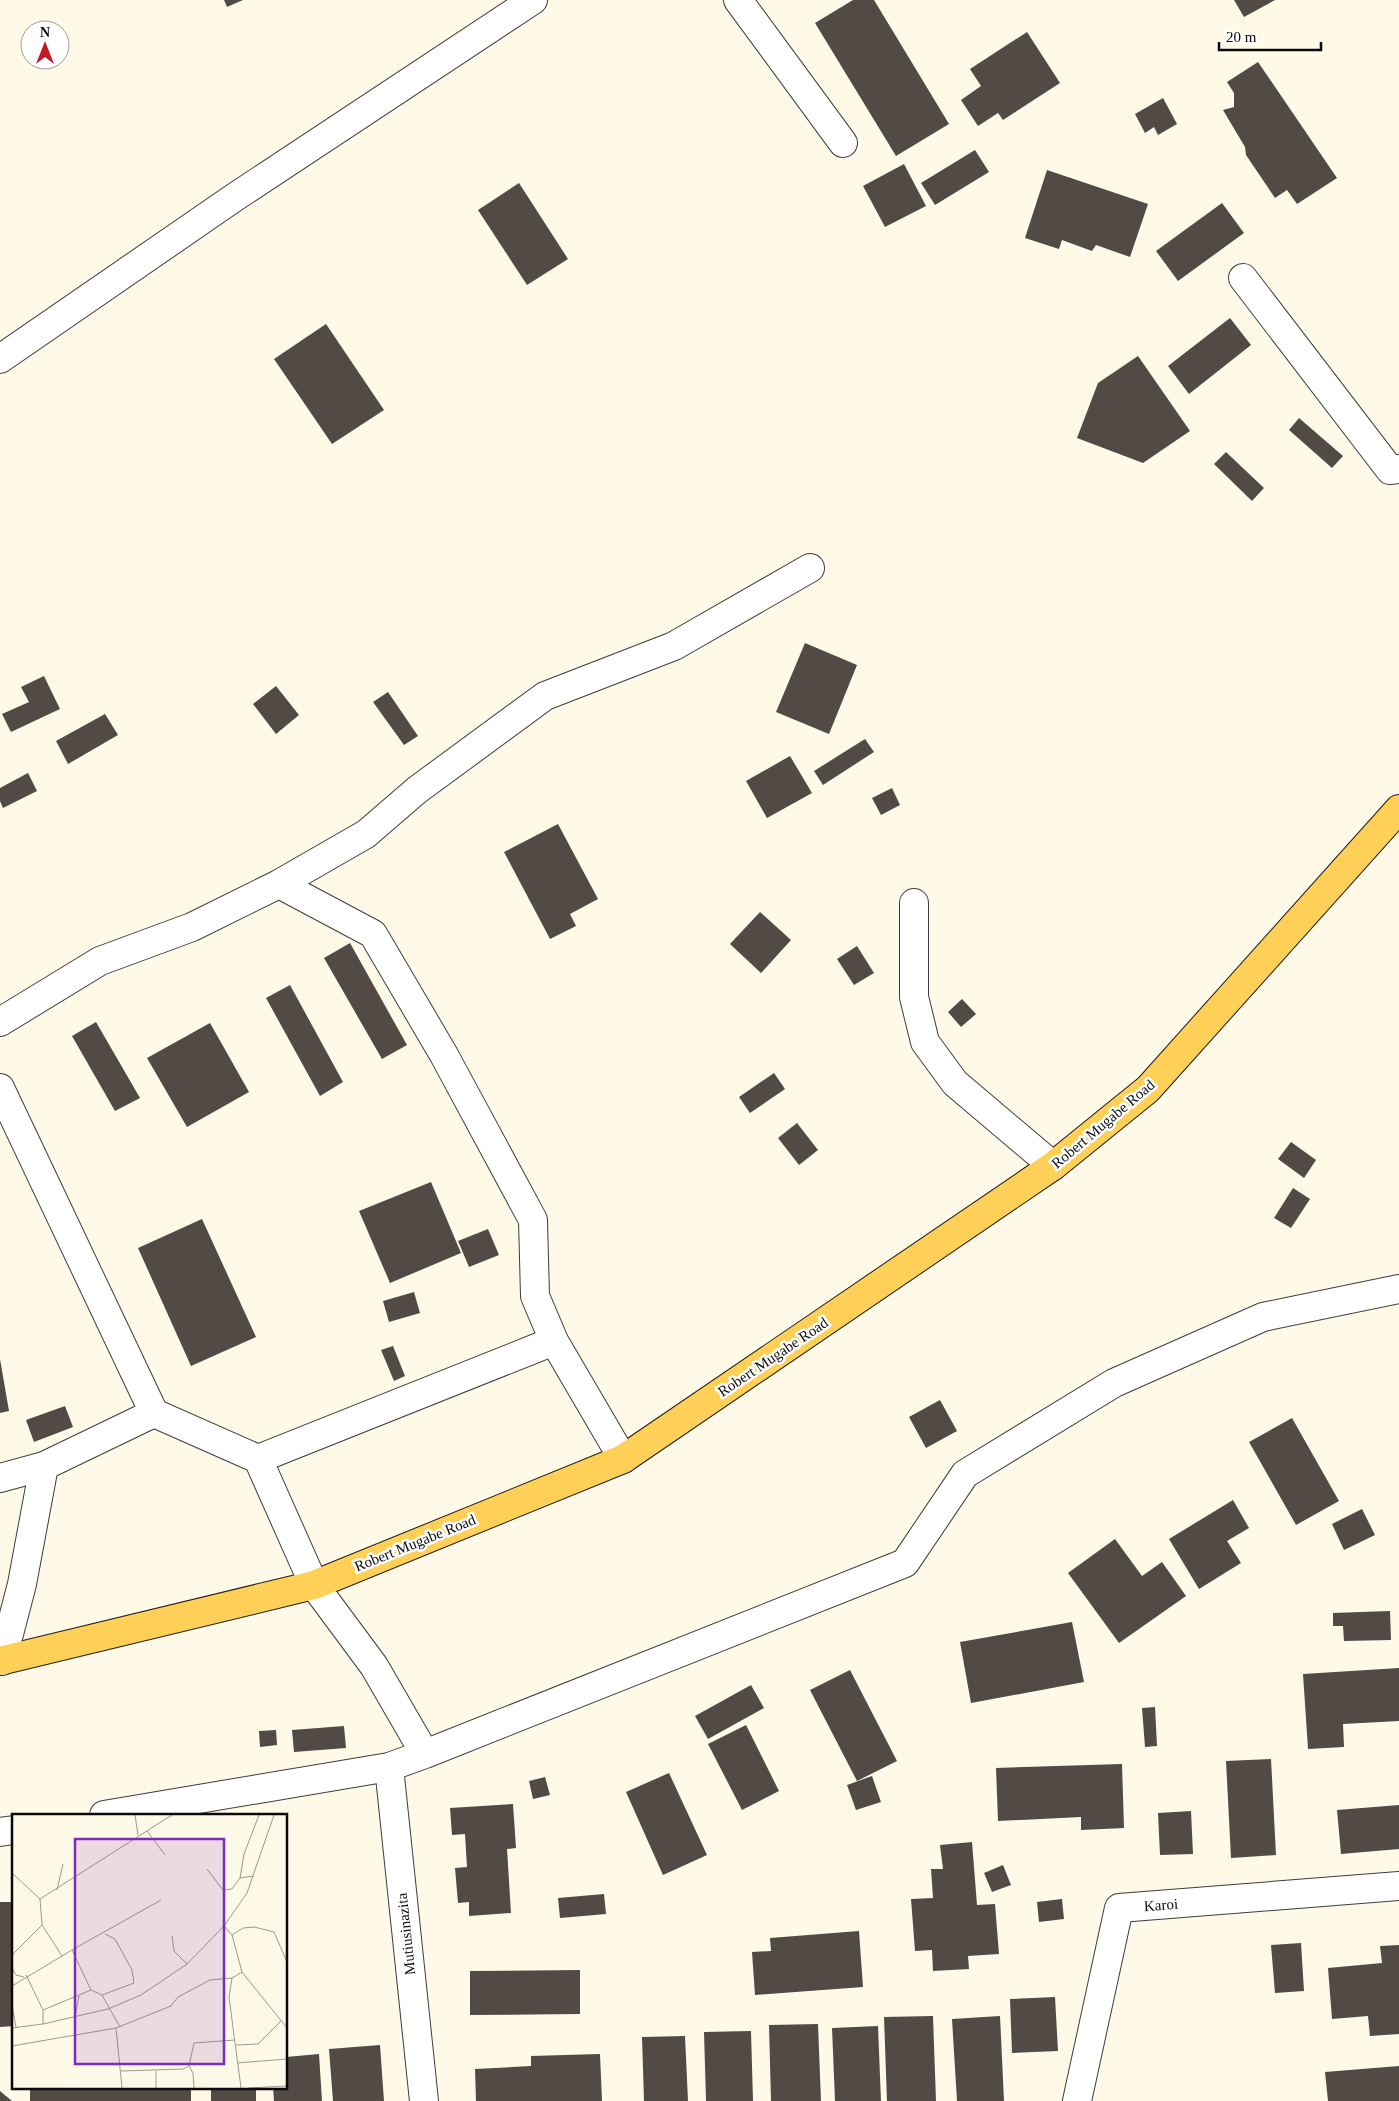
<svg xmlns="http://www.w3.org/2000/svg" width="1399" height="2101" font-family="'Times New Roman',serif">
	<rect width="100%" height="100%" fill="#fff9e7"/>
	<!-- building -->
	<path fill="#534a46" d="M224,0H243L227,7Z
		M853,0H874L949,124L896,156L815,23Z
		M1234,0H1275L1244,17Z
		M1027,32L1060,83L1003,120L998,113L978,126L961,100L981,86L970,69Z
		M1258,62L1337,178L1297,204L1287,190L1275,198L1246,155L1245,147L1223,110L1234,107V93L1227,82Z
		M1163,98L1177,124L1158,135L1154,127L1145,133L1135,114Z
		M975,150L989,172L935,205L921,183Z
		M904,164L926,206L885,227L863,186Z
		M1047,170L1148,204L1130,257L1096,245L1092,251L1062,240L1059,249L1025,238Z
		M519,183L568,259L527,285L478,210Z
		M1222,203L1244,233L1178,281L1156,251Z
		M1230,318L1251,345L1189,394L1168,366Z
		M326,324L384,410L332,444L274,359Z
		M1138,356L1190,431L1143,463L1077,438L1098,383Z
		M1299,418L1343,456L1332,468L1289,430Z
		M1226,452L1264,488L1252,501L1214,464Z
		M805,643L857,665L829,734L776,712Z
		M44,676L60,709L11,732L2,714L29,702L21,687Z
		M276,686L299,715L276,734L253,704Z
		M388,692L418,736L404,745L373,702Z
		M105,714L118,735L68,764L56,741Z
		M865,739L874,752L823,785L814,771Z
		M790,756L812,793L767,818L746,781Z
		M28,773L37,791L3,808L0,801V788Z
		M892,788L900,805L881,815L872,798Z
		M558,824L598,899L570,914L576,926L550,939L504,852Z
		M760,912L791,940L761,973L730,944Z
		M350,943L407,1045L382,1059L324,958Z
		M857,946L874,973L854,985L837,959Z
		M290,985L343,1082L320,1096L266,998Z
		M962,999L976,1014L961,1027L948,1012Z
		M96,1022L140,1098L115,1111L72,1036Z
		M210,1023L249,1092L187,1127L147,1058Z
		M774,1073L785,1089L750,1113L739,1097Z
		M797,1123L818,1150L799,1165L778,1138Z
		M1291,1142L1316,1160L1304,1178L1278,1159Z
		M431,1182L461,1253L390,1283L359,1211Z
		M1293,1188L1310,1199L1291,1228L1274,1218Z
		M202,1219L256,1337L191,1366L138,1248Z
		M488,1229L499,1255L469,1267L458,1241Z
		M414,1292L420,1313L389,1322L383,1301Z
		M393,1346L405,1376L394,1381L381,1350Z
		M0,1359L9,1411L0,1413Z
		M940,1400L957,1431L926,1448L909,1417Z
		M65,1406L73,1427L34,1442L26,1420Z
		M1292,1418L1339,1501L1296,1525L1249,1442Z
		M1233,1500L1249,1528L1227,1541L1241,1563L1199,1589L1169,1539Z
		M1362,1509L1375,1535L1344,1550L1332,1524Z
		M1115,1539L1142,1576L1162,1562L1186,1596L1119,1643L1068,1573Z
		M1390,1611L1391,1640L1344,1641L1343,1626H1333V1613Z
		M1072,1622L1084,1682L971,1703L960,1642Z
		M1399,1668V1721L1343,1724L1344,1747L1308,1749L1303,1674Z
		M850,1670L897,1761L857,1781L810,1690Z
		M751,1685L764,1708L708,1739L695,1716Z
		M1155,1707L1157,1746L1145,1747L1142,1708Z
		M746,1725L779,1791L742,1810L708,1744Z
		M344,1726L346,1748L294,1752L292,1730Z
		M276,1730L277,1745L260,1747L259,1731Z
		M1271,1759L1276,1855L1231,1858L1226,1761Z
		M1122,1764L1124,1828L1081,1830V1817L998,1821L996,1768Z
		M669,1773L707,1855L663,1875L626,1792Z
		M872,1776L881,1802L856,1810L847,1785Z
		M545,1777L550,1795L533,1799L529,1781Z
		M513,1804L516,1848L507,1849L511,1913L469,1916V1902L458,1903L455,1868L467,1867L465,1834L452,1835L450,1808Z
		M1399,1805V1849L1341,1854L1337,1810Z
		M1191,1811L1193,1854L1160,1855L1158,1813Z
		M972,1842L977,1905L995,1904L999,1954L968,1956L969,1969L933,1971L932,1950L915,1951L911,1899L933,1898L931,1869H943L940,1845Z
		M1003,1865L1011,1885L992,1892L984,1873Z
		M604,1894L606,1914L560,1918L558,1898Z
		M1062,1899L1064,1919L1039,1922L1037,1902Z
		M0,1902H14V2026L0,2027Z
		M859,1931L863,1987L755,1995L752,1952L771,1951L770,1938Z
		M1301,1943L1304,1991L1275,1993L1271,1945Z
		M1399,1945V2034L1370,2036L1368,2016L1332,2019L1328,1968L1382,1963L1380,1946Z
		M580,1970V2014L470,2015V1971Z
		M1055,1997L1058,2051L1012,2053L1010,1999Z
		M933,2016L936,2101H887L884,2017Z
		M1000,2016L1004,2101H957L952,2019Z
		M818,2024L821,2101H771L769,2025Z
		M878,2026L881,2101H835L832,2028Z
		M751,2031L753,2101H706L704,2032Z
		M685,2036L688,2101H644L642,2037Z
		M380,2045L384,2101H333L329,2049Z
		M319,2054L322,2101H274L273,2087H286V2057Z
		M600,2054L602,2101H476L475,2069L531,2066V2056Z
		M1399,2066V2101H1328L1325,2072Z
		M30,2087H191V2101H30Z
		M256,2087V2101H211V2089Z
		M0,2091L12,2101H0Z"/>
	<g fill="none" stroke-linecap="round" stroke-linejoin="round">
		<!-- minor casing -->
		<g stroke="#3d3d3d" stroke-width="30">
			<path id="minor" d="M738,0L843,143
				M1243,278L1390,470L1399,469
				M0,359L235,197L533,0
				M914,903V997L925,1042L955,1083L1053,1166
				M0,1022L100,961L192,927L279,884L366,834L417,790L545,696L674,646L810,568
				M0,1088L154,1413L258,1459L314,1585L374,1666L425,1754
				M554,1341L623,1459
				M258,1459L554,1341L535,1296L533,1220L444,1055L373,934L279,884
				M0,1478L44,1466L154,1413
				M2,1661L22,1584L44,1466
				M389,1767L424,2101
				M104,1815L389,1767L425,1754L905,1563L965,1474L1114,1383L1263,1317L1399,1289
				M0,1832L14,1830
				M1077,2101L1119,1908L1399,1886"/>
		</g>
		<!-- major casing -->
		<g stroke="#1b1b1b" stroke-width="30">
			<path id="major" d="M0,1661L314,1585L623,1459L1053,1166L1148,1089L1399,809"/>
		</g>
		<!-- minor -->
		<use href="#minor" stroke="#fff" stroke-width="28"/>
		<!-- major -->
		<use href="#major" stroke="#ffd057" stroke-width="28"/>
	</g>
	<g text-anchor="middle" dominant-baseline="central" stroke-width="5" stroke-linejoin="round" paint-order="stroke">
		<!-- street labels -->
		<g font-size="15" fill="#0a0a0a" stroke="#fff">
			<text transform="translate(1103 1124) rotate(-40)">Robert Mugabe Road</text>
			<text transform="translate(773 1357) rotate(-34)">Robert Mugabe Road</text>
			<text transform="translate(415 1543) rotate(-22)">Robert Mugabe Road</text>
			<text transform="translate(1161 1905) rotate(-4)">Karoi</text>
			<text transform="translate(406 1934) rotate(-96)">Mutiusinazita</text>
		</g>
	</g>
	<!-- overview -->
	<g transform="translate(12 1814)">
		<rect width="275" height="275" fill="#fff9e7"/>
		<path fill="none" stroke="#9d998f" stroke-width="1" d="M123,1L126,21M135,17L153,41M195,55L211,76L220,75L228,64L242,62M0,59L28,85L30,111L50,142L60,136L79,176L90,181L108,213M228,64L232,40L247,1M45,76L51,50M28,85L160,1M212,112L220,121L230,158L275,214M220,121L231,114L242,113L262,118L275,148M160,122L162,137L175,150M60,136L149,86M0,141L30,111M0,154L4,161L12,163M14,161L31,196V210M0,172L50,142M90,181L122,169L120,156L103,125L93,120M0,192L4,213M31,196L79,176M63,203L67,182M0,214L31,210L96,195L129,181L175,150L212,112L235,79L262,1M104,214L110,274M224,231L246,230L269,207M0,232L104,214L159,192L166,183L198,166L220,164M225,249L275,245M177,252L181,259L182,274M109,257L171,255L177,252L182,229L223,226M144,274V257M229,274L217,183L220,164L230,158M236,274L275,272"/>
		<path fill="#7b2cbf" fill-opacity="0.15" stroke="#7b2cbf" stroke-width="2.5" d="M63,25H212V250H63Z"/>
		<rect width="275" height="275" fill="none" stroke="#0a0a0a" stroke-width="2.5"/>
	</g>
	<!-- north arrow -->
	<g transform="translate(45 45)"><circle r="24" fill="#ffffff" stroke="#9d9d9d"/>
	<path d="M0-4L9 19L0 12L-9 19Z" fill="#c11b29"/>
	<text y="-8" font-size="14" font-weight="bold" text-anchor="middle" fill="#0a0a0a">N</text>
	</g>
	<!-- scale -->
	<path d="M1219 42v8h102v-8" fill="none" stroke="#0a0a0a" stroke-width="2.5"/>
	<text x="1226" y="42" font-size="15" fill="#0a0a0a" stroke="#ffffff" stroke-width="4" paint-order="stroke">20 m</text>
</svg>
